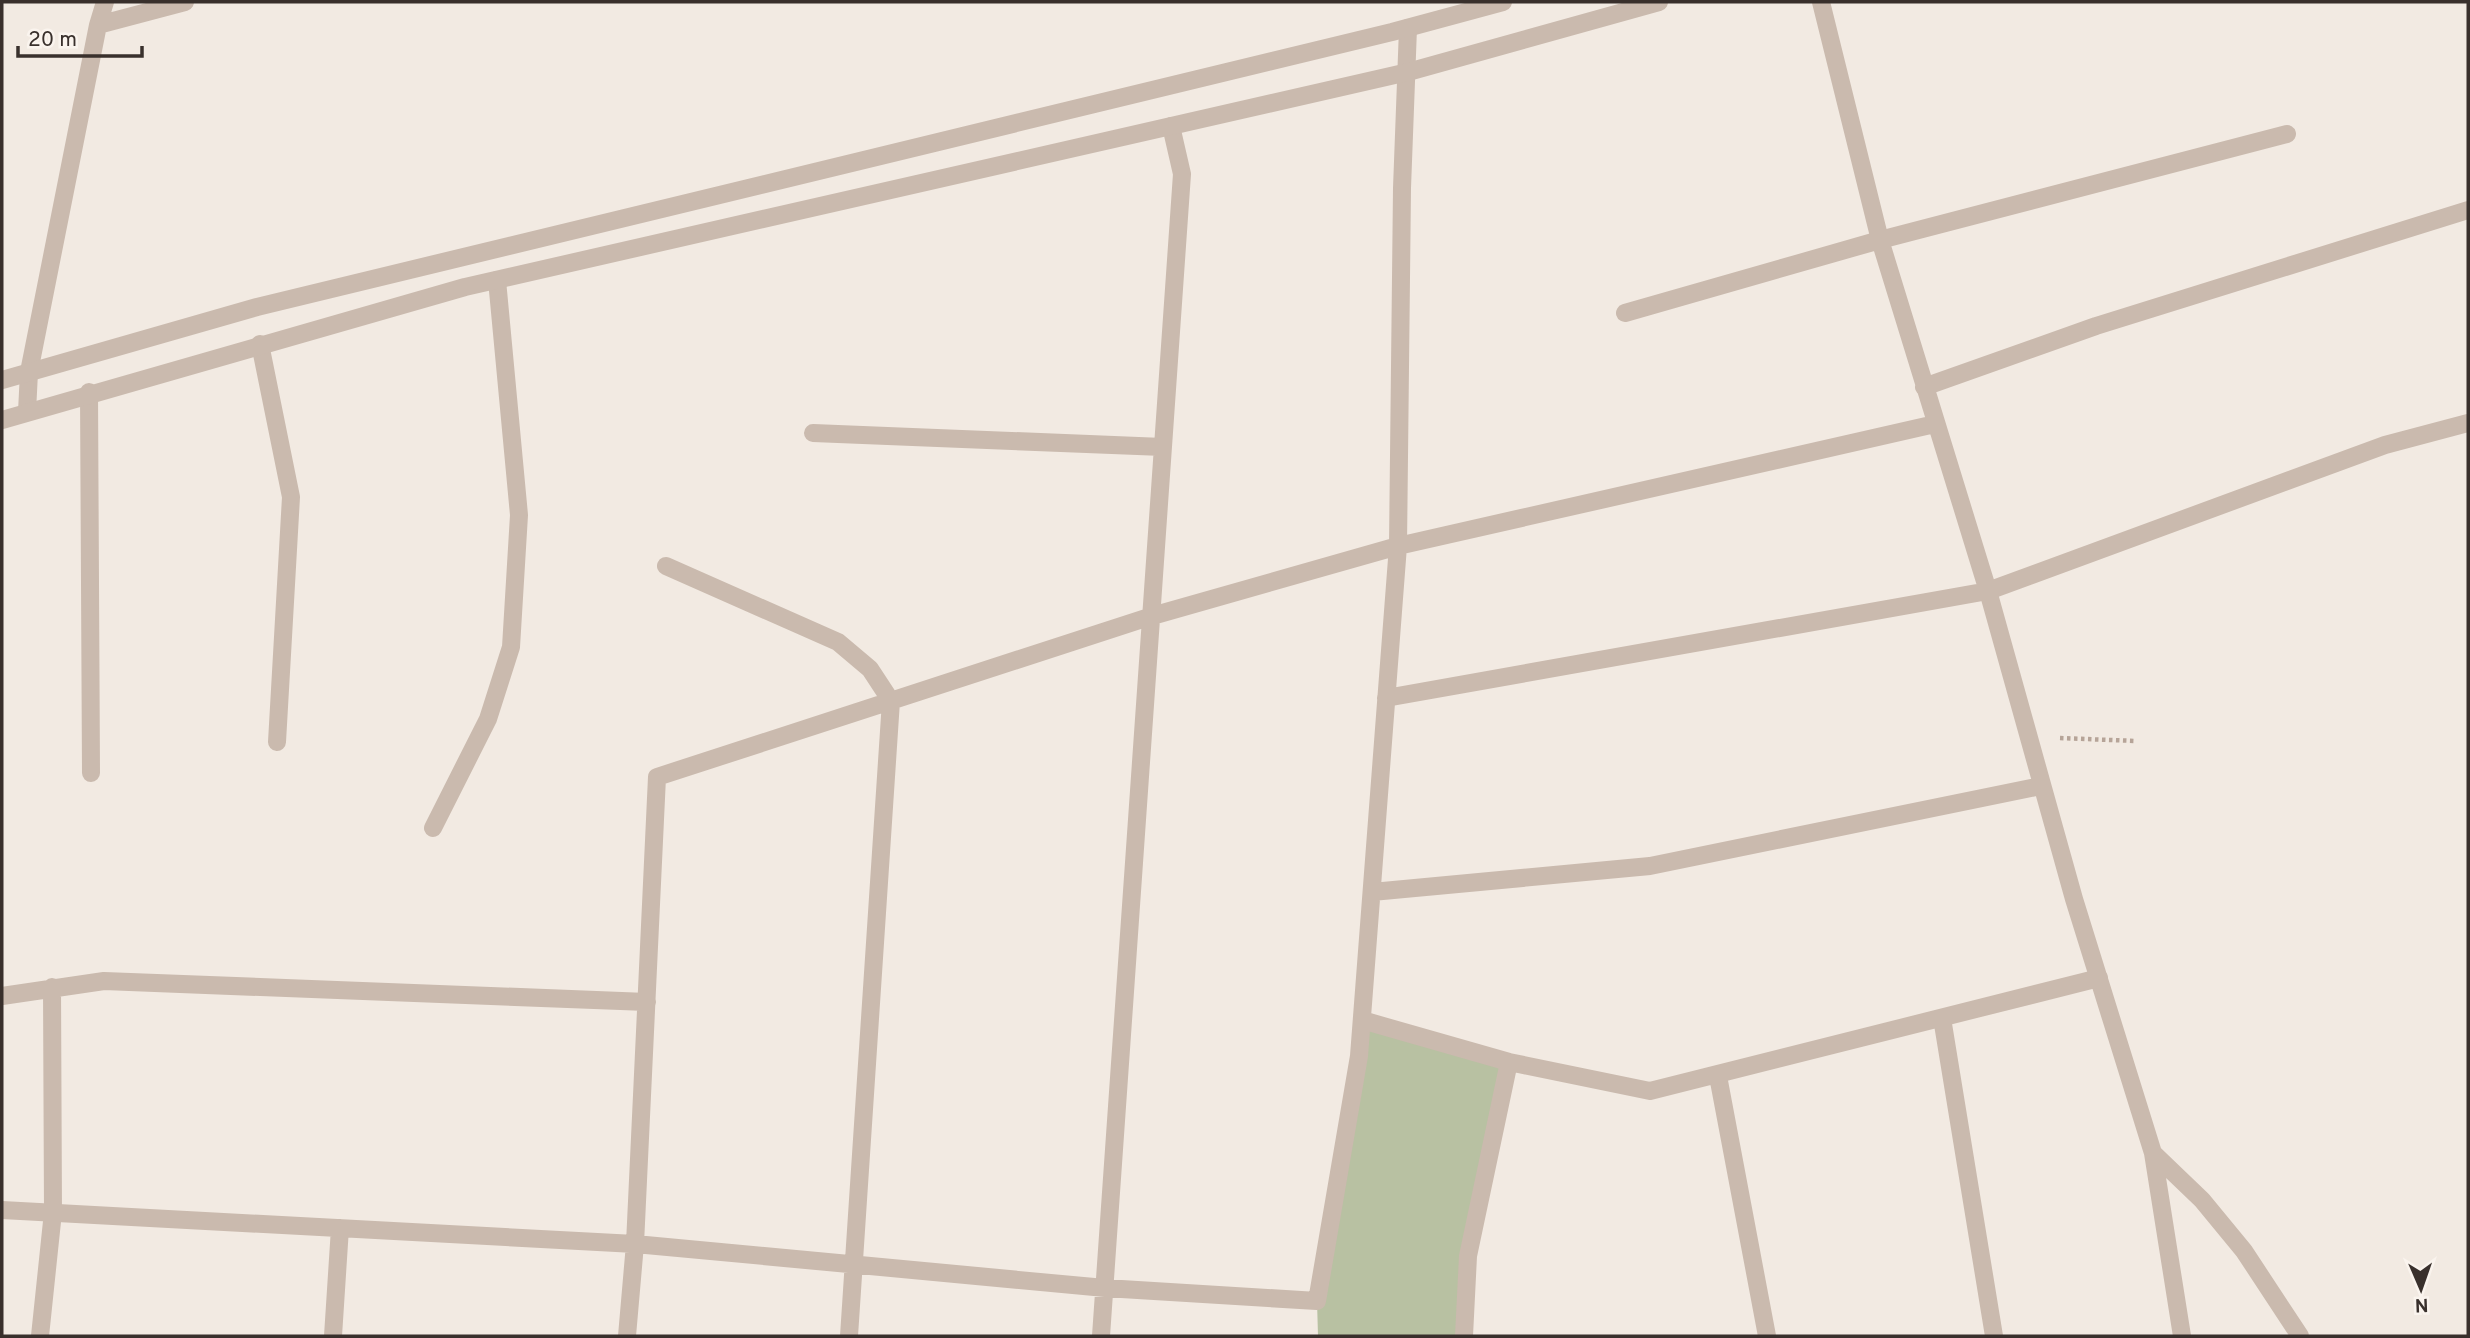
<svg xmlns="http://www.w3.org/2000/svg" width="2470" height="1338" font-family="Overpass,sans-serif">
	<rect width="100%" height="100%" fill="#f2eae2"/>
	<!-- green -->
	<path fill="#b8c1a2" d="M1362,1020L1509,1062L1468,1256L1464,1336H1318L1317,1301Z"/>
	<g fill="none" stroke-linecap="round" stroke-linejoin="round">
		<!-- path -->
		<path stroke="#b6a498" stroke-width="4.5" stroke-dasharray="3.5 3.5" stroke-linecap="butt" d="M2060,738L2136,741"/>
		<!-- service -->
		<path stroke="#cabaae" stroke-width="18" d="M433,828L488,719L511,647L519,515L497,280"/>
		<!-- minor -->
		<path stroke="#cabaae" stroke-width="18" d="M1821,2L1880,240L1988,591L2074,899L2153,1153L2182,1336
			M98,25L105,2
			M1408,28L1402,188L1398,546L1359,1056L1317,1301L1105,1288L635,1244L657,777L1152,616L1398,546L1935,424
			M1625,313L1880,240L2287,134
			M260,344L291,497L277,742
			M1924,387L2096,326L2468,210
			M89,392L91,773
			M27,412L29,372L98,25L185,2
			M813,433L1163,447
			M666,566L838,642L870,669L891,701L849,1336
			M1386,698L1988,591L2385,445L2468,423
			M1372,892L1650,866L2041,786
			M2,996L104,981L647,1002
			M1942,1018L1994,1336
			M1362,1020L1509,1062L1650,1091L2099,978
			M1718,1076L1767,1336
			M2153,1153L2202,1200L2244,1251L2300,1336
			M2,1210L635,1244L627,1336
			M40,1336L53,1212L52,987
			M333,1336L340,1228
			M1101,1336L1182,174L1171,126
			M1464,1336L1468,1256L1509,1062"/>
		<!-- tertiary -->
		<path stroke="#cabaae" stroke-width="18" d="M2,380L257,307L1392,32L1503,2
			M2,420L465,287L1408,72L1659,2"/>
	</g>
	<!-- border -->
	<rect width="2470" height="1338" fill="none" stroke="#39302c" stroke-width="7"/>
	<!-- north arrow -->
	<g transform="translate(2421 1289) rotate(178)" stroke="#faf4ee" stroke-width="5" paint-order="stroke">
	<path d="M0-5L12 26L0 18L-12 26Z" fill="#39302c"/>
	<text y="-10" font-size="19" font-weight="bold" text-anchor="middle" fill="#39302c">N</text>
	</g>
	<!-- scale -->
	<path d="M18 46v10h124v-10" fill="none" stroke="#39302c" stroke-width="3.5"/>
	<text x="28" y="46" font-size="21" fill="#39302c" stroke="#faf4ee" stroke-width="5" paint-order="stroke">20 m</text>
</svg>
